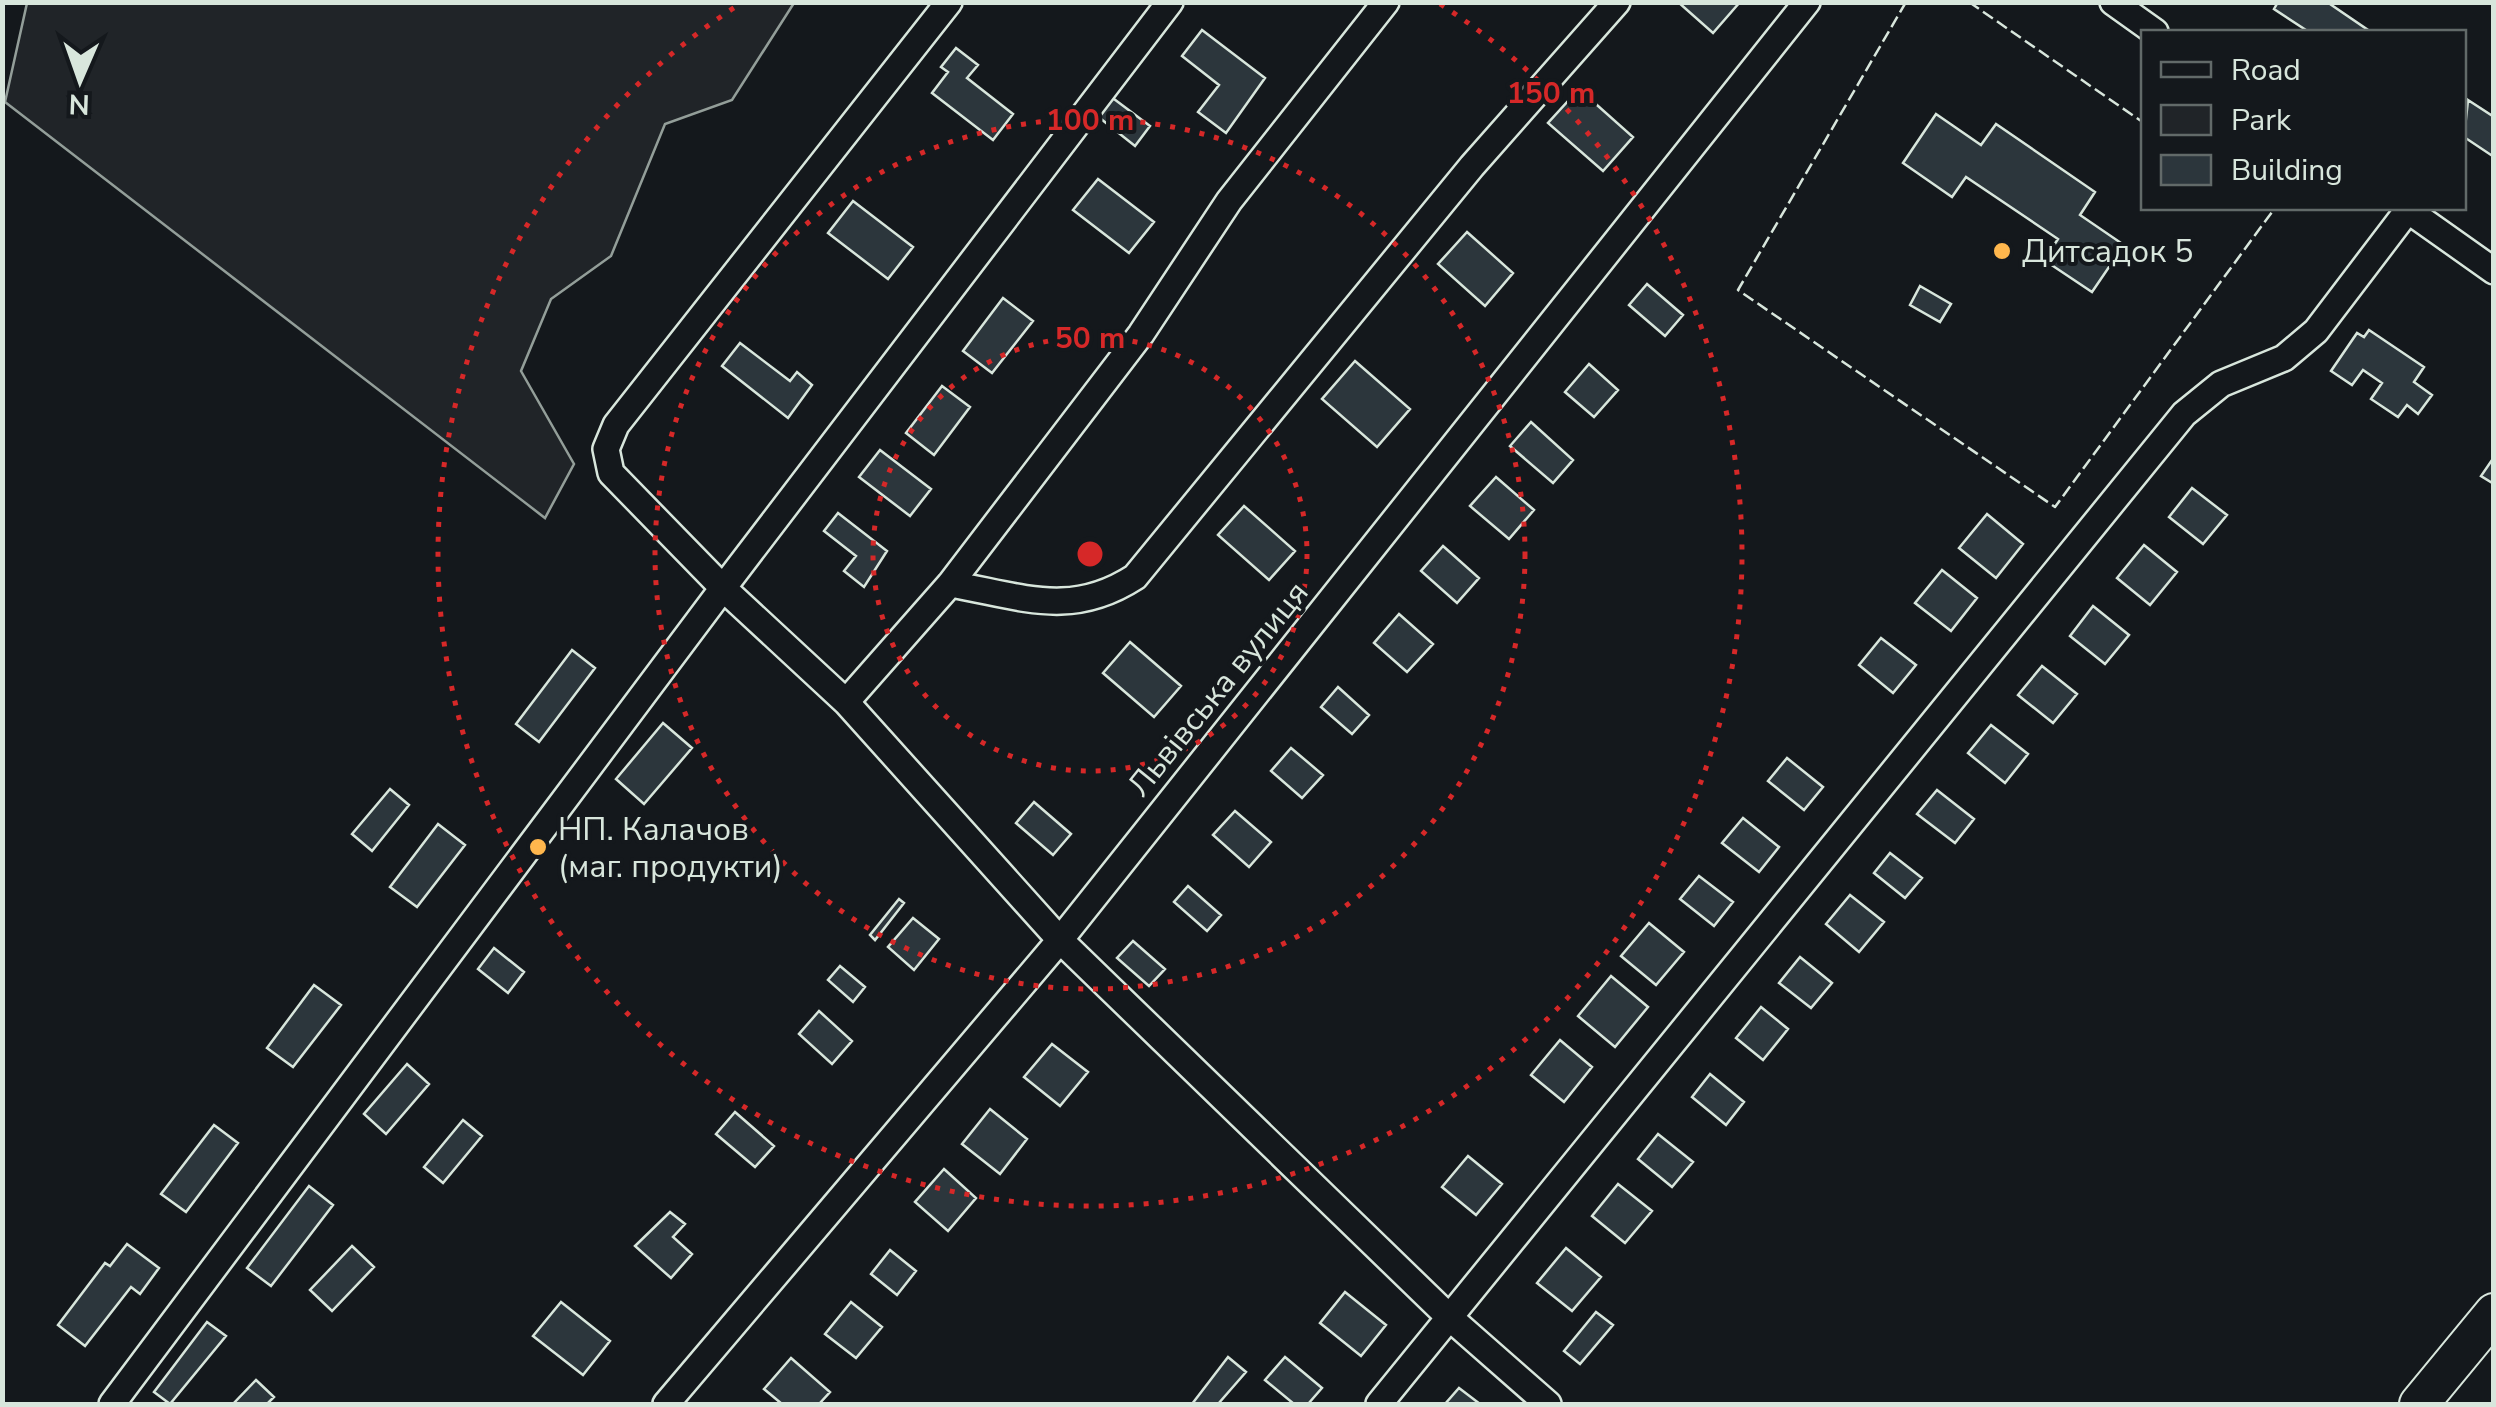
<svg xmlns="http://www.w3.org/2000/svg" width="2496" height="1407" font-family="'Nunito Sans',sans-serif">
	<rect width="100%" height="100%" fill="#14181c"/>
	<!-- green -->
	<path fill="#202428" stroke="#939e99" stroke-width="2.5" d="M27,3V2L794,3L732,100L665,124L611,256L551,299L521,371L574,464L545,518L5,102Z"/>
	<!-- building -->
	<path fill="#2c363c" stroke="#d8e6dc" stroke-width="2.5" d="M1678,2H1740L1713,33Z
		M2278,2H2327L2368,30L2309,32L2274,9Z
		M1202,30L1265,78L1226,133L1198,112L1219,85L1182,56Z
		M956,48L978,65L967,78L1013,114L993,140L932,93L948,72L941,67Z
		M1579,89L1633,137L1603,171L1548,123Z
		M1110,96L1150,126L1135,146L1096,115Z
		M2468,100L2494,117V157L2464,137Z
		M1936,114L1981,145L1996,124L2095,192L2080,215L2124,245L2092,292L2044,260L2058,239L1966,177L1952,197L1903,163Z
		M1098,179L1154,222L1129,253L1073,210Z
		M853,201L913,247L888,279L828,233Z
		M1467,232L1513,273L1485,306L1438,264Z
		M1647,284L1683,315L1665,336L1629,305Z
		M1920,286L1951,304L1940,322L1910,305Z
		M1003,298L1033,321L992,373L963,351Z
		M2369,330L2424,367L2414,382L2432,395L2418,414L2407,405L2398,417L2371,399L2382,383L2363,370L2352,385L2331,371L2357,333L2364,337Z
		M740,343L790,381L797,372L812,385L788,418L722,366Z
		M1355,361L1410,409L1377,447L1322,399Z
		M1589,364L1618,390L1594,417L1565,392Z
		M942,386L970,407L934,455L906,433Z
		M1531,422L1573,460L1553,483L1510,446Z
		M880,450L931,489L910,516L859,477Z
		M2494,457V484L2481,476Z
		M1496,477L1534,510L1509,539L1470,506Z
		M2192,488L2227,515L2203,544L2169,517Z
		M1244,506L1295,551L1269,580L1218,535Z
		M838,513L887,551L864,587L844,571L856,556L824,531Z
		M1987,514L2023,544L1996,578L1959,548Z
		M2144,545L2177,572L2150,605L2117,578Z
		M1443,546L1479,578L1457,603L1421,571Z
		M1942,570L1977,598L1951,631L1915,603Z
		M2093,606L2129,635L2105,664L2070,636Z
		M1399,614L1433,644L1407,672L1374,643Z
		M1881,638L1916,665L1893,693L1859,665Z
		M1130,642L1181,686L1154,717L1103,673Z
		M572,650L595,668L539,742L516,724Z
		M2042,666L2077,694L2053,723L2018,695Z
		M1338,687L1369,715L1352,734L1321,707Z
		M663,723L692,748L644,804L616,779Z
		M1991,725L2028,754L2005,783L1968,753Z
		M1291,748L1323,775L1302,798L1271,771Z
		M1787,758L1823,787L1804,810L1768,781Z
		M390,789L409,805L372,851L352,834Z
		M1937,790L1974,819L1955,843L1917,814Z
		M1034,802L1071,834L1053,855L1016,823Z
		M1235,811L1271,842L1249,867L1213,835Z
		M1743,818L1779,847L1759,872L1722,843Z
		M438,824L465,845L417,907L390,887Z
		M1890,853L1922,878L1905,898L1874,873Z
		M1699,876L1733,902L1714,926L1680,899Z
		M1188,886L1221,915L1207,931L1174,902Z
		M1850,895L1884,922L1859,952L1826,924Z
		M899,899L904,903L875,940L870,935Z
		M913,918L939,939L914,970L888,947Z
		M1649,923L1684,952L1656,985L1621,956Z
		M1133,941L1165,969L1149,986L1117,958Z
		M494,948L524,972L508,993L478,969Z
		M1800,957L1832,983L1811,1008L1779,983Z
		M840,966L865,987L853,1002L828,980Z
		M1611,976L1648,1007L1615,1047L1578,1016Z
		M314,985L341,1005L293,1067L267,1048Z
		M1761,1007L1788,1029L1763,1060L1736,1038Z
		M819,1011L852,1041L832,1064L799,1034Z
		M1560,1040L1592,1067L1564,1102L1531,1075Z
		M1052,1044L1088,1072L1060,1106L1024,1077Z
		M407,1064L429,1084L386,1134L364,1114Z
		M1710,1074L1744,1102L1726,1125L1692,1097Z
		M990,1109L1027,1139L1000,1174L962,1144Z
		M735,1112L774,1146L755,1167L716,1134Z
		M463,1120L482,1136L443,1183L424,1167Z
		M214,1125L238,1143L186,1212L161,1194Z
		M1658,1134L1693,1162L1672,1187L1638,1159Z
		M1468,1156L1502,1184L1476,1215L1442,1187Z
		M944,1169L976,1198L948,1231L915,1202Z
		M1618,1184L1652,1211L1625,1243L1592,1216Z
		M309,1186L333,1205L271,1286L247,1268Z
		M670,1212L685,1224L673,1237L692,1254L671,1278L635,1246Z
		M127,1244L159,1268L140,1294L131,1287L85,1346L58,1325L105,1263L110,1266Z
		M352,1246L374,1267L332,1311L310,1290Z
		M1566,1248L1601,1277L1572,1311L1537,1283Z
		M890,1250L916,1271L897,1295L871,1274Z
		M1345,1292L1386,1325L1361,1356L1320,1323Z
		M561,1302L610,1341L583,1375L533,1336Z
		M851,1302L882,1327L856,1358L825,1334Z
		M1596,1312L1613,1325L1580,1364L1564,1351Z
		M207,1322L226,1336L170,1404L154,1392Z
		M1228,1357L1246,1372L1218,1404H1192Z
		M1285,1357L1322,1388L1308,1404H1294L1265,1380Z
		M791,1358L830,1392L819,1404H782L764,1389Z
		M256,1380L274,1397L267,1404H233Z
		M1459,1388L1480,1404H1445Z"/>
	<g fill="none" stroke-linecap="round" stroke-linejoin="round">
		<!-- street casing -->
		<g stroke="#d8e6dc" stroke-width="30">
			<path id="street" d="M949,2L616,425L606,449L611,473L723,588L846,702L1060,940L1449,1317L1548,1404
				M2113,2L2155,32
				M2405,208L2494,271
				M950,584C1021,596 1070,619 1135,577L1472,166L1617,2
				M846,702L950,584L1141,334L1229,201L1386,2
				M112,1404L723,588L1170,2
				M666,1404L1060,940L1807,2
				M1379,1404L2184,414L2221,384L2284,358L2316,331L2408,210"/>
		</g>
		<!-- secondary casing -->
		<g stroke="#d8e6dc" stroke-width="42">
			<path id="secondary" d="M2419,1404L2494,1313"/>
		</g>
		<!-- street -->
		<use href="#street" stroke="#14181c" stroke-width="25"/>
		<!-- secondary -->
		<use href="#secondary" stroke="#14181c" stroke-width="38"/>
		<!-- fence -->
		<path stroke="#d8e6dc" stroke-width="2.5" stroke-dasharray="12 5" stroke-linecap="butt" d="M1906,2L1738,290L2055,507L2272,212L2266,208
			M1969,2L2144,123"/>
	</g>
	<!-- distance rings -->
	<g fill="none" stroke="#d62828" stroke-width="5" stroke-dasharray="5 10">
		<circle cx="1090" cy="554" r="217"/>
		<circle cx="1090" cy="554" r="435"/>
		<path d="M1440 4A652 652 0 1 1 740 4"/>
	</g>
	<!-- markers -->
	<g fill="#ffb74d" stroke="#14181c" stroke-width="4">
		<circle cx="2002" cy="251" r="10"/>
		<circle cx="538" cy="847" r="10"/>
	</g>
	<g text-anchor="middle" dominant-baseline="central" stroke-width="8" stroke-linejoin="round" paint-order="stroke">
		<!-- poi labels -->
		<g font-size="32" fill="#d8e6dc" stroke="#14181c" text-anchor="start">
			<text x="2022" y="251">Дитсадок 5</text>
			<text x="558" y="829">НП. Калачов<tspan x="558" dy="37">(маг. продукти)</tspan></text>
		</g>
		<!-- street labels -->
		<g font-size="32" fill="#d8e6dc" stroke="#14181c">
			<text transform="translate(1218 689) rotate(-51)">Львівська вулиця</text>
		</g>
	</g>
	<circle cx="1090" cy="554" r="15" fill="#d62828" stroke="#14181c" stroke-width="5"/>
	<g font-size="30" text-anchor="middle" font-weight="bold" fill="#d62828" stroke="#14181c" stroke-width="8" stroke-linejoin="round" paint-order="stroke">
		<text x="1551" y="103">150 m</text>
		<text x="1090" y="130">100 m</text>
		<text x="1090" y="348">50 m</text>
	</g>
	<!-- border -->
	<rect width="2496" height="1407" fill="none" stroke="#d8e6dc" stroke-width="10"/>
	<!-- legend -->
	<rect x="2141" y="30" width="325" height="180" fill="#14181c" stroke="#626a69" stroke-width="2.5"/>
	<rect x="2161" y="62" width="50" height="15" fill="#14181c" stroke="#626a69" stroke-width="2.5"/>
	<text x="2231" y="80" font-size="30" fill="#d8e6dc">Road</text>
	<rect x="2161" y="105" width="50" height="30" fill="#202428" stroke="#626a69" stroke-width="2.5"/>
	<text x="2231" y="130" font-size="30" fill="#d8e6dc">Park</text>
	<rect x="2161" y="155" width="50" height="30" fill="#2c363c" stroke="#626a69" stroke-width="2.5"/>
	<text x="2231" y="180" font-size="30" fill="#d8e6dc">Building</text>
	<!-- north arrow -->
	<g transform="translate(80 80) rotate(182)" stroke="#14181c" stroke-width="8" paint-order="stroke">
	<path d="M0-8L18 38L0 25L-18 38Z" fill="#d8e6dc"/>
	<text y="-15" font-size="28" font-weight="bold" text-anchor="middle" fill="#d8e6dc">N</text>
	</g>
</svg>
